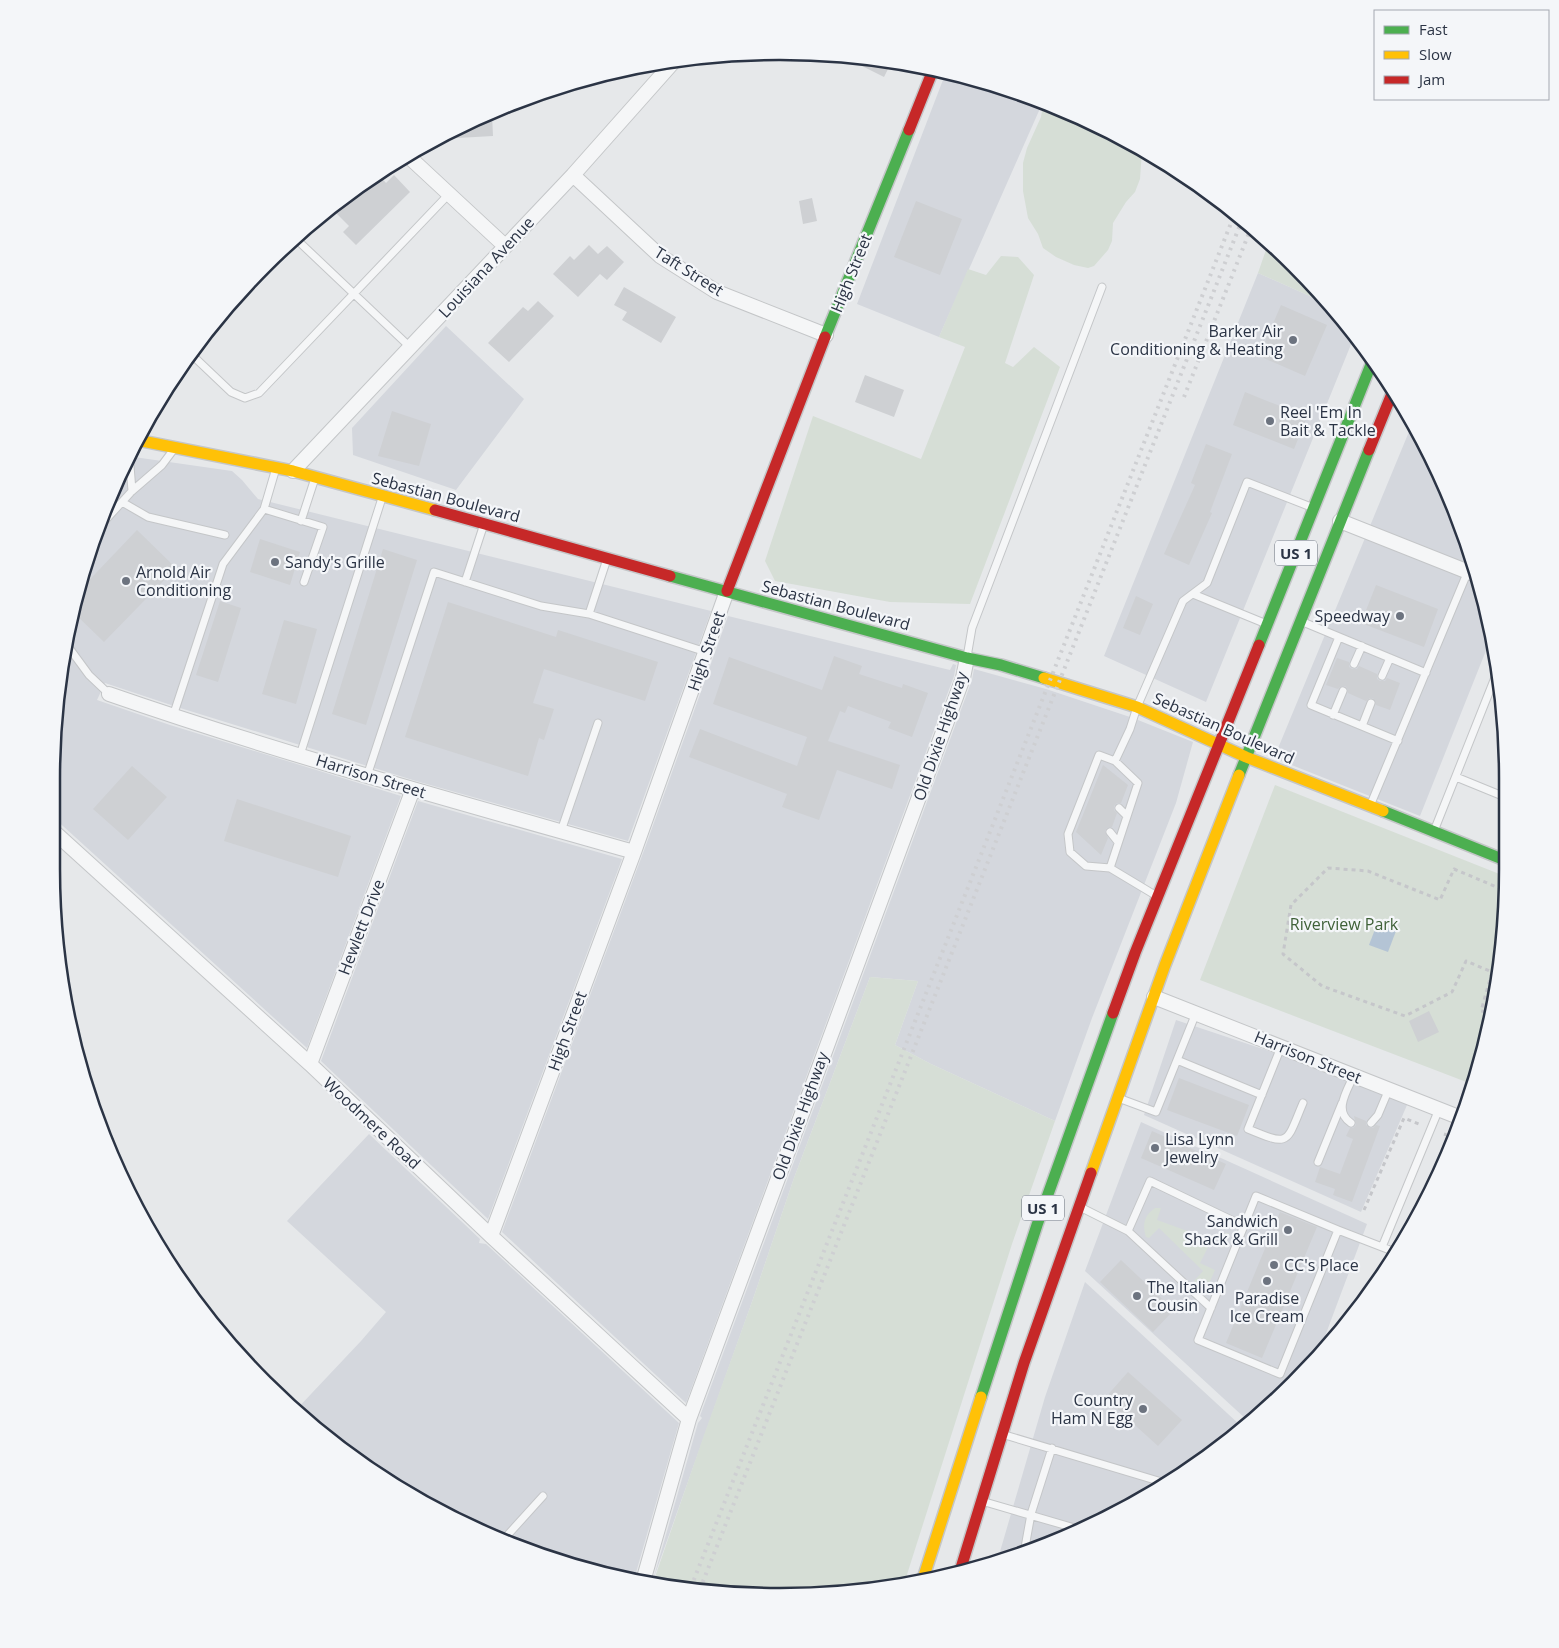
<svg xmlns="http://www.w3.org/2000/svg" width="1559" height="1648" font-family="'Open Sans',sans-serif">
	<rect width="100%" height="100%" fill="#e6e8ea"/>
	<!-- built -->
	<path fill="#d4d7dd" d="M946,72L968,76L1042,104L939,337L857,304Z
		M1258,273L1332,306L1354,337L1206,702L1104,656Z
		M446,326L524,399L456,490L353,455L352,428Z
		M1413,422L1469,546L1491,638L1420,816L1274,758Z
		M127,456L232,471L242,480L258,499L711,611L628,841L416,781L177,707L105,683L97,700L170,725L401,796L307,1048L52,816L53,732L76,591Z
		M728,616L950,670L953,664L956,665L954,676L686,1403L502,1232L646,845Z
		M974,669L1046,689L1133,718L1193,742L1176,803L1092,1018L1055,1121L931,1064L895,1045L918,981L870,977L794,1178L753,1299L653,1580L698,1423L702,1418L700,1416L972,680Z
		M418,801L622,859L488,1219L321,1061Z
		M1176,1020L1410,1098L1361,1212L1144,1115Z
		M1141,1122L1367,1224L1318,1355L1294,1384L1247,1420L1085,1271Z
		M369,1134L480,1239L479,1243L486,1244L679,1423L635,1576L546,1558L416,1499L299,1416L295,1411L361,1341L386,1312L287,1221Z
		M1085,1282L1240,1425L1144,1499L1013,1558L997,1562L1045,1397Z"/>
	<!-- green -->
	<path fill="#d6ded6" d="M1043,104L1102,126L1142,151L1140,179L1135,192L1126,202L1113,223L1112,241L1108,250L1094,266L1088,268L1074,265L1056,257L1043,248L1038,234L1028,218L1023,191V163L1027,148L1041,117Z
		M1268,244L1327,300L1332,306L1258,273Z
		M1001,256L1018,257L1034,275L1005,363L1013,367L1034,347L1060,367L970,604L890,602L775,581L765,561L813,416L921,459L965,347L939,337L968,269L986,275Z
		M1275,785L1507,877L1494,1010L1452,1147L1426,1197L1469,1083L1200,980Z
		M870,977L918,981L895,1045L931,1064L1055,1121L1012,1244L904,1584L874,1591L732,1595L654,1580L704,1435L753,1299L794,1178Z
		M1155,1208H1161L1157,1220L1221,1243L1225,1233H1229V1235L1224,1248L1210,1243L1200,1263L1215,1270L1207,1288L1202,1289L1194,1281L1203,1271L1159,1228L1149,1238L1146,1237C1142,1225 1144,1215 1155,1208Z"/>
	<!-- water -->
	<path fill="#b4c4d5" d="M1377,924L1396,931L1388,952L1369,945Z"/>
	<!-- building -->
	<path fill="#ced0d3" d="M851,57L880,62L891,63L884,77L850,60Z
		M492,114L493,136L440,139V138Z
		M379,175L386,183L394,175L410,192L356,245L343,232L349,226L332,209Z
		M812,198L817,221L803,224L799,201Z
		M916,201L962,219L940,275L894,257Z
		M589,245L598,254L607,246L624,262L607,280L600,274L578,297L553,274L570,256L574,260Z
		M624,287L676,317L661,343L622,320L627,312L614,305Z
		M538,301L554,316L509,362L488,343L523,307L528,311Z
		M1281,305L1327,325L1305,376L1259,356Z
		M865,375L904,390L894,417L855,402Z
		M1245,392L1307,417L1294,449L1233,425Z
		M392,411L431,424L419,466L378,456Z
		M1206,444L1232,454L1210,512L1212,513L1189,565L1164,554L1195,485L1191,483Z
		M137,530L176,568L104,642L73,612L76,594Z
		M260,539L300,552L290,585L250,572Z
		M383,549L417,560L366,725L332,714Z
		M1376,585L1438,609L1424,647L1361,623Z
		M1136,596L1153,604L1140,635L1123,628Z
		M220,601L241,608L218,682L196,675Z
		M448,602L556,637L558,630L658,662L645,701L544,669L533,703L554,709L544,740L539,738L528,776L405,737Z
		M284,620L317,629L296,704L262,694Z
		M834,656L862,666L859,674L902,688L903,684L928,693L912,737L888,728L891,722L848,706L845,713L840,711L828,741L900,765L892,789L837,770L819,820L782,807L787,794L689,757L700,729L797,766L807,737L713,704L729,657L822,690Z
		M1337,658L1349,662V667L1352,669H1357L1359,666L1377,674V679L1380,681H1385L1387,678L1400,683L1390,710L1376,705L1373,698H1370L1366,701L1348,693L1347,688L1345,686L1340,687L1338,689L1326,685Z
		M1103,765L1128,785L1121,803H1117L1114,806V810L1117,813L1112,827L1107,828L1105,831L1108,838L1101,855L1076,832Z
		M132,766L167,797L128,840L93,809Z
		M237,799L351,836L338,877L224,841Z
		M1429,1011L1439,1032L1418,1042L1409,1021Z
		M1179,1078L1249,1105L1237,1136L1167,1110Z
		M1354,1116L1366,1121V1125L1370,1128H1373L1376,1125L1380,1126L1352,1202L1333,1195L1335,1189L1315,1182L1320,1167L1340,1174L1353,1139L1346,1136L1350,1128H1353L1356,1125Z
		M1152,1131L1226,1164L1214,1190L1141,1158Z
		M1280,1212L1317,1227L1262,1358L1226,1343Z
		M1121,1260L1174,1310L1153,1332L1100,1282Z
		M1128,1372L1182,1420L1158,1446L1105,1398Z"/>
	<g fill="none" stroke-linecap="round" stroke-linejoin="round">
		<!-- lane casing -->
		<g stroke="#c4c6c8" stroke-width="9">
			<path id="lane" d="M294,237L410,347
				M191,354L231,392L245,398L259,393L449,194
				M129,453L132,491
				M122,502L148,517L225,535
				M264,509L276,468
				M301,521L315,478
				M100,526L132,491L162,465L174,449
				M465,582L483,527
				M1193,594L1264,623
				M589,614L607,559
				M1303,622L1426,673
				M1339,637L1311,705L1398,741
				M67,645L89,675L109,694
				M967,657L972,628L1102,287
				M1354,664L1362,646
				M1382,676L1390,658
				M1333,715L1343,691
				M173,716L223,564L264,509L323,527L304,582
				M1362,726L1371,703
				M300,755L382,498
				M1115,761L1138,783L1110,868L1086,866L1070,852L1068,834L1099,755L1115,761L1130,729L1137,707L1183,601L1207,583L1247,482L1311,507
				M367,776L434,572L541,606L589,614L706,652
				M1456,777L1505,797
				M1370,806L1468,571L1471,554
				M1119,808L1126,815
				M561,831L598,723
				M1434,831L1498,670
				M1110,832L1118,842
				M1110,868L1155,895
				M1281,1047L1248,1129C1291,1147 1286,1143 1303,1103
				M1177,1060L1262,1095
				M1121,1099L1156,1112L1196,1013
				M1351,1123C1333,1111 1347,1091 1354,1075
				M1371,1123L1378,1115L1389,1089
				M1318,1162L1342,1103
				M1256,1196L1338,1230L1280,1374L1198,1340Z
				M1082,1208L1128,1231
				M1338,1230L1395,1252L1390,1263
				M1382,1247L1439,1109
				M1211,1308L1128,1231L1150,1181L1244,1226
				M322,1429L335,1442
				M1005,1435L1165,1483
				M985,1502L1078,1529
				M504,1539L543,1496
				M1024,1553L1031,1514L1052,1448"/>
		</g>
		<!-- street casing -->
		<g stroke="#c4c6c8" stroke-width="16">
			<path id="street" d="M407,155L505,246
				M573,175L660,256L717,292L826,335
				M293,471L573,175L676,59
				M1340,521L1476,575
				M109,694C282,754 458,802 634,852
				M52,830L310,1064L491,1236L689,1419
				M1154,997L1461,1118
				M310,1064L413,789
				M491,1236L634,852L727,591
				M644,1578L689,1419L963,678L967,658"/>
		</g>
		<!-- fast casing -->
		<g stroke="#c4c6c8" stroke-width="14">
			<path id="fast" d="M825,337L909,130
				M670,576L967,658L1001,665L1044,678
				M1259,645L1372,362
				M1239,775L1369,450
				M1383,811L1507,861
				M981,1397L1037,1225L1113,1013"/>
		</g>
		<!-- slow casing -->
		<g stroke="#c4c6c8" stroke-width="14">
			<path id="slow" d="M137,440L293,471L435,510
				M1044,678L1137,707L1246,757L1383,811
				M1091,1173L1165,965L1239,775
				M923,1579L981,1397"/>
		</g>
		<!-- jam casing -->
		<g stroke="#c4c6c8" stroke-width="14">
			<path id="jam" d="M909,130L933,70
				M1369,450L1393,391
				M435,510L670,576
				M727,591L825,337
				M1113,1013L1135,953L1259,645
				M960,1571L1024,1363L1091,1173"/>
		</g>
		<!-- path -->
		<path stroke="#c5c6ca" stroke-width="3" stroke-dasharray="4 4" stroke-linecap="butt" d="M1500,952L1497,950L1502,922
			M1493,1013L1481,1011L1492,972L1466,961L1452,992L1405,1016L1322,986L1283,954L1291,905L1328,868L1368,871L1440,900L1454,869L1506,891
			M1444,1134L1455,1138
			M1364,1210L1404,1118L1421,1125"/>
		<!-- lane -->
		<use href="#lane" stroke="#f5f6f7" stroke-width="7"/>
		<!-- street -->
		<use href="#street" stroke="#f5f6f7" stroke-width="14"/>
		<!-- fast -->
		<use href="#fast" stroke="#4caf50" stroke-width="11"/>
		<!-- slow -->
		<use href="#slow" stroke="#ffc107" stroke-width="11"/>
		<!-- jam -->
		<use href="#jam" stroke="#c62828" stroke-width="11"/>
		<!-- rail -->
		<path stroke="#cecfd2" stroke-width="4" stroke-dasharray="2.5 5" stroke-linecap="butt" d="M1184,397L1251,228
			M691,1587L1235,213
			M700,1589L1242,220"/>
	</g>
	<!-- markers -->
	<g fill="#6c737f" stroke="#f4f6f9" stroke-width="2">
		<circle cx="1293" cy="340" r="5"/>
		<circle cx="1270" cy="421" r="5"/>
		<circle cx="275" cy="562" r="5"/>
		<circle cx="126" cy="581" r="5"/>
		<circle cx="1400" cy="616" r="5"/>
		<circle cx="1155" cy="1148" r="5"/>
		<circle cx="1288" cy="1230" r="5"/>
		<circle cx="1274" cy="1265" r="5"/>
		<circle cx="1267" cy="1281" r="5"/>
		<circle cx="1137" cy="1296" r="5"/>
		<circle cx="1143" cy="1409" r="5"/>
	</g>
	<g text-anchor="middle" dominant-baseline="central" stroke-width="4.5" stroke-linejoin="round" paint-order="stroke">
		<!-- shield labels -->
		<g fill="#f4f6f9" stroke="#676e7b" stroke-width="1">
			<rect x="1275" y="540.5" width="42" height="25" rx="4"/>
			<rect x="1022" y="1195.5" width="42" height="25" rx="4"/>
		</g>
		<g font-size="15" font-weight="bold" fill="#2b3445">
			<text x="1296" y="553">US 1</text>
			<text x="1043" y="1208">US 1</text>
		</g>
		<!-- street labels -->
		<g font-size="16" fill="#2b3445" stroke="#f4f6f9">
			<text transform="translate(486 267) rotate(-47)">Louisiana Avenue</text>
			<text transform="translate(689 271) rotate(32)">Taft Street</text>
			<text transform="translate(851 273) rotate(-68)">High Street</text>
			<text transform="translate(446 497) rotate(15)">Sebastian Boulevard</text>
			<text transform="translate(836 605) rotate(15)">Sebastian Boulevard</text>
			<text transform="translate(706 651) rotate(-71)">High Street</text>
			<text transform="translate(1224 728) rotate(24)">Sebastian Boulevard</text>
			<text transform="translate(940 736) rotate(-71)">Old Dixie Highway</text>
			<text transform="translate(371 776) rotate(17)">Harrison Street</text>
			<text transform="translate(361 927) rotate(-69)">Hewlett Drive</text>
			<text transform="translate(567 1031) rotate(-70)">High Street</text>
			<text transform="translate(1308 1057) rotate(22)">Harrison Street</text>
			<text transform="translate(800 1116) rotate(-70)">Old Dixie Highway</text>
			<text transform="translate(372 1123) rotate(43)">Woodmere Road</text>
		</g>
		<!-- poi labels -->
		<g font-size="16" fill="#2b3445" stroke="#f4f6f9" text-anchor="start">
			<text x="1283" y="331" text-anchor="end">Barker Air<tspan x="1283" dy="18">Conditioning &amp; Heating</tspan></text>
			<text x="1280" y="412">Reel 'Em In<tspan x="1280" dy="18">Bait &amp; Tackle</tspan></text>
			<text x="285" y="562">Sandy's Grille</text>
			<text x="136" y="572">Arnold Air<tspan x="136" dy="18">Conditioning</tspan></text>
			<text x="1390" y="616" text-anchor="end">Speedway</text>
			<text x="1165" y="1139">Lisa Lynn<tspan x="1165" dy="18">Jewelry</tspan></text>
			<text x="1278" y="1221" text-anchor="end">Sandwich<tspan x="1278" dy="18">Shack &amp; Grill</tspan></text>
			<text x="1284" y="1265">CC's Place</text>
			<text x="1147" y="1287">The Italian<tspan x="1147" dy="18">Cousin</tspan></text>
			<text x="1267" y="1298" text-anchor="middle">Paradise<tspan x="1267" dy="18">Ice Cream</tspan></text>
			<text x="1133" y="1400" text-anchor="end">Country<tspan x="1133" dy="18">Ham N Egg</tspan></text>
		</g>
		<!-- park labels -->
		<g font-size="16" fill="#3f6138" stroke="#f4f6f9">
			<text x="1344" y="924">Riverview Park</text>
		</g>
	</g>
	<!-- crop -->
	<path d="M0 0H1559V1648H0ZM779 60H780A719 719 0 0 1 1499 779V869A719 719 0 0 1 780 1588H779A719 719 0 0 1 60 869V779A719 719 0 0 1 779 60Z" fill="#f4f6f9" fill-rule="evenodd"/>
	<path fill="none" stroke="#2b3445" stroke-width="2.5" d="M779 60H780A719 719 0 0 1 1499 779V869A719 719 0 0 1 780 1588H779A719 719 0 0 1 60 869V779A719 719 0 0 1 779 60Z"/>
	<!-- legend -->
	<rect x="1374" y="10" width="175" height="90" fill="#f4f6f9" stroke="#a4a8b1"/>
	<rect x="1384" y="26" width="25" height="8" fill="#4caf50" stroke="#a4a8b1"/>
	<text x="1419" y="35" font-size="15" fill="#2b3445">Fast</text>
	<rect x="1384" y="51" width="25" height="8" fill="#ffc107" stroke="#a4a8b1"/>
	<text x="1419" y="60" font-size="15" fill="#2b3445">Slow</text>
	<rect x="1384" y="76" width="25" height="8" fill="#c62828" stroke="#a4a8b1"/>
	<text x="1419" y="85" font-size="15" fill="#2b3445">Jam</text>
</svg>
